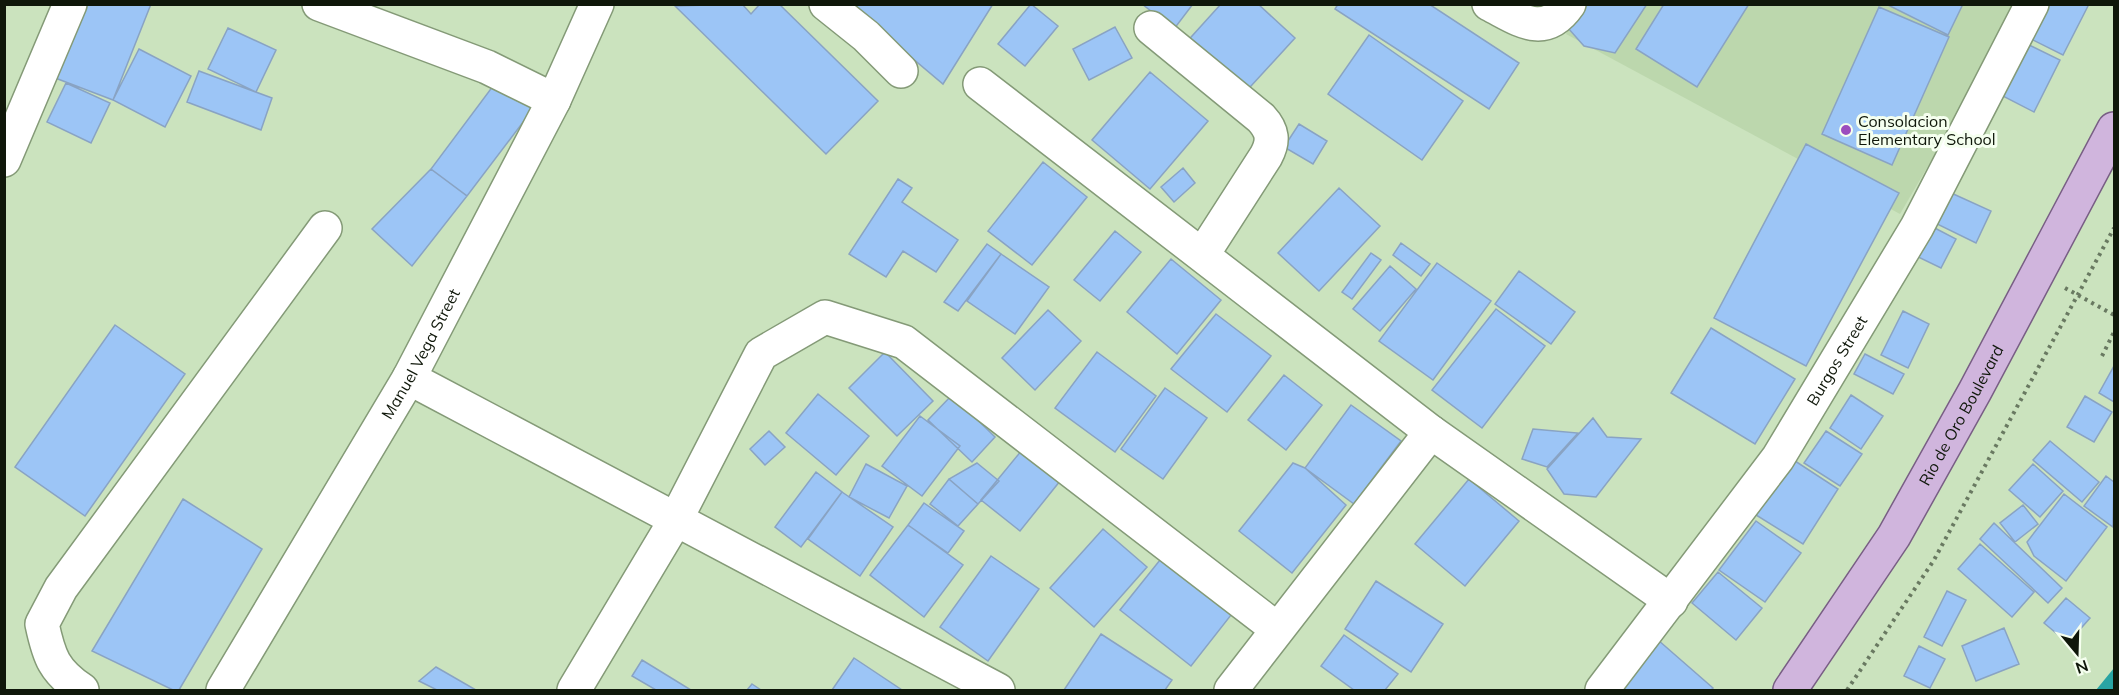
<svg xmlns="http://www.w3.org/2000/svg" width="2119" height="695" font-family="Mulish,sans-serif">
	<rect width="100%" height="100%" fill="#cbe3be"/>
	<!-- built -->
	<path fill="#bcd7ad" d="M1583,5H2022L1900,214L1566,34Z"/>
	<!-- water -->
	<path fill="#29a4a3" d="M2114,668V690H2096Z"/>
	<!-- building -->
	<path fill="#9cc5f6" stroke="#89a3c3" stroke-width="1.5" d="M78,4H151L113,100L50,76Z
		M742,4L751,14L760,4H779L878,101L826,154L675,6Z
		M848,4H993L943,84Z
		M1031,4L1058,26L1025,66L998,44Z
		M1142,4H1193L1174,29Z
		M1221,4H1258L1295,38L1240,98L1183,46Z
		M1338,4H1429L1519,63L1489,109L1335,9Z
		M1583,4H1647L1615,53L1584,46L1568,28Z
		M1664,4H1749L1697,87L1636,49Z
		M1886,4H1963L1948,35Z
		M2038,4H2089L2063,55L2023,35Z
		M1879,7L1949,37L1892,165L1822,134Z
		M1115,27L1132,58L1089,80L1073,49Z
		M228,28L276,50L256,92L208,69Z
		M1369,35L1463,101L1422,160L1328,94Z
		M2019,40L2060,60L2034,112L1993,91Z
		M139,49L191,76L165,127L113,100Z
		M199,71L272,98L261,130L187,102Z
		M1150,72L1208,121L1150,189L1092,140Z
		M496,82L533,109L467,196L431,169Z
		M66,83L110,103L91,143L47,122Z
		M1299,124L1327,141L1313,164L1284,147Z
		M1806,144L1899,193L1806,366L1714,318Z
		M1043,162L1087,197L1032,265L988,231Z
		M1183,168L1195,183L1174,202L1161,187Z
		M431,169L467,196L412,266L372,229Z
		M898,179L912,188L902,202L958,240L936,272L903,251L886,277L849,254Z
		M1339,188L1380,226L1319,291L1278,253Z
		M1949,192L1991,211L1976,243L1935,223Z
		M1929,225L1956,239L1941,268L1914,255Z
		M1115,231L1141,252L1100,301L1074,280Z
		M1401,243L1430,264L1421,276L1393,255Z
		M987,244L1001,254L958,311L944,302Z
		M1371,253L1381,260L1352,299L1342,292Z
		M1001,254L1049,287L1015,334L967,301Z
		M1171,259L1221,300L1177,354L1127,312Z
		M1437,263L1491,301L1433,380L1379,341Z
		M1390,266L1416,289L1380,331L1353,309Z
		M1519,271L1575,312L1551,344L1495,304Z
		M1496,309L1545,346L1482,428L1432,390Z
		M1048,310L1081,341L1035,390L1002,358Z
		M1903,311L1929,324L1908,368L1881,355Z
		M1216,314L1271,356L1227,412L1171,369Z
		M115,325L185,374L85,516L15,467Z
		M1711,328L1795,379L1755,444L1671,393Z
		M885,352L933,401L897,436L849,388Z
		M1097,352L1156,396L1115,452L1055,408Z
		M1865,354L1904,374L1893,394L1854,374Z
		M2114,366V402L2099,393Z
		M1284,375L1322,405L1286,450L1248,420Z
		M1165,388L1207,418L1163,479L1121,449Z
		M818,394L869,436L836,475L786,433Z
		M952,395L995,437L972,462L928,420Z
		M1851,395L1883,416L1861,449L1830,428Z
		M2085,396L2112,412L2094,442L2067,427Z
		M1351,405L1401,441L1354,504L1305,468Z
		M920,416L960,446L922,496L882,466Z
		M1593,418L1607,437L1641,439L1596,497L1564,494L1547,469Z
		M1533,429L1578,433L1547,467L1522,459Z
		M769,431L785,447L765,465L750,449Z
		M1826,431L1862,454L1840,486L1804,463Z
		M2050,441L2099,482L2082,502L2033,460Z
		M1022,450L1060,481L1020,531L981,500Z
		M1792,459L1838,489L1803,544L1756,515Z
		M977,463L999,481L978,504L949,479Z
		M1293,463L1305,468L1346,505L1292,573L1239,531Z
		M866,464L907,486L889,518L849,497Z
		M2033,464L2063,491L2040,517L2009,490Z
		M816,472L842,492L801,547L775,527Z
		M2106,476L2114,482L2113,527L2084,506Z
		M949,479L978,504L958,526L930,504Z
		M1469,479L1519,521L1465,586L1415,544Z
		M842,492L893,527L860,576L808,539Z
		M2064,494L2107,527L2066,581L2034,556L2027,542Z
		M183,499L262,549L179,690H173L92,651Z
		M924,503L964,531L948,553L908,525Z
		M2023,505L2038,524L2015,542L2000,523Z
		M1756,521L1801,553L1765,602L1719,570Z
		M1994,523L2062,588L2048,603L1980,539Z
		M908,525L963,565L924,617L870,575Z
		M1103,529L1147,567L1094,627L1050,588Z
		M1980,544L2034,592L2012,617L1958,569Z
		M1164,555L1235,610L1191,666L1120,610Z
		M991,556L1039,589L988,661L940,627Z
		M1718,572L1762,608L1736,640L1692,603Z
		M1376,581L1443,624L1411,672L1345,629Z
		M1947,591L1966,600L1942,646L1924,637Z
		M2066,598L2090,618L2068,643L2044,623Z
		M2004,628L2019,664L1976,681L1962,646Z
		M1101,634L1172,680L1165,690H1064Z
		M1344,635L1398,674L1385,690H1354L1321,666Z
		M1658,640L1713,688L1711,690H1613Z
		M1919,646L1945,659L1930,688L1904,676Z
		M854,658L902,690H832Z
		M642,660L691,690H656L632,676Z
		M436,667L476,690H437L419,681Z
		M752,684L761,690H747Z"/>
	<g fill="none" stroke-linecap="round" stroke-linejoin="round">
		<!-- minor casing -->
		<g stroke="#849a77" stroke-width="36">
			<g id="minor">
				<path d="M319,4L487,67L554,100"/>
				<path d="M826,4L866,36L901,71"/>
				<path d="M1489,4C1519,19 1544,40 1569,4"/>
				<path d="M1151,28L1261,118C1273,131 1274,141 1266,156L1203,254"/>
				<path d="M980,84L1431,432L1671,601"/>
				<path d="M4,160L70,4"/>
				<path d="M409,378L998,690"/>
				<path d="M82,690C54,671 49,657 42,624L61,588L325,228"/>
				<path id="s1" d="M223,690L409,378L554,100L597,4"/>
				<path d="M574,690L675,521L761,354L825,317L904,342L1277,629"/>
				<path d="M1231,690L1431,432"/>
				<path id="s2" d="M1602,690L1778,458L1917,227L2032,4"/>
			</g>
		</g>
		<!-- major casing -->
		<g stroke="#785e84" stroke-width="36">
			<g id="major">
				<path id="s3" d="M1790,690L1894,536L1975,391L2114,129"/>
			</g>
		</g>
		<!-- path -->
		<path stroke="#697961" stroke-width="4" stroke-dasharray="3 4.5" stroke-linecap="butt" d="M2065,288L2114,315
			M2102,356L2114,332
			M1847,690L1934,560L2114,228"/>
		<!-- minor -->
		<use href="#minor" stroke="#fff" stroke-width="33"/>
		<!-- major -->
		<use href="#major" stroke="#d0b5dd" stroke-width="33"/>
	</g>
	<!-- markers -->
	<circle fill="#9b4dbe" stroke="#f5ffef" stroke-width="2" cx="1846" cy="130" r="6"/>
	<g text-anchor="middle" dominant-baseline="central" stroke-width="6" stroke-linejoin="round" paint-order="stroke">
		<!-- poi labels -->
		<g font-size="16" fill="#0f170a" stroke="#f5ffef" text-anchor="start">
			<text x="1858" y="121">Consolacion<tspan x="1858" dy="18">Elementary School</tspan></text>
		</g>
		<!-- street labels -->
		<g font-size="16" fill="#0f170a" stroke="#f5ffef">
			<text stroke="none"><textPath href="#s1" startOffset="390">Manuel Vega Street</textPath></text>
			<text stroke="none"><textPath href="#s2" startOffset="405">Burgos Street</textPath></text>
			<text stroke="none"><textPath href="#s3" startOffset="324">Rio de Oro Boulevard</textPath></text>
		</g>
	</g>
	<!-- border -->
	<rect width="2119" height="695" fill="none" stroke="#0f170a" stroke-width="12"/>
	<!-- north arrow -->
	<g transform="translate(2077 653) rotate(161)" stroke="#f5ffef" stroke-width="4.5" paint-order="stroke">
	<path d="M0-4.5L10 22L0 15L-10 22Z" fill="#0f170a"/>
	<text y="-9" font-size="16" font-weight="bold" text-anchor="middle" fill="#0f170a">N</text>
	</g>
</svg>
